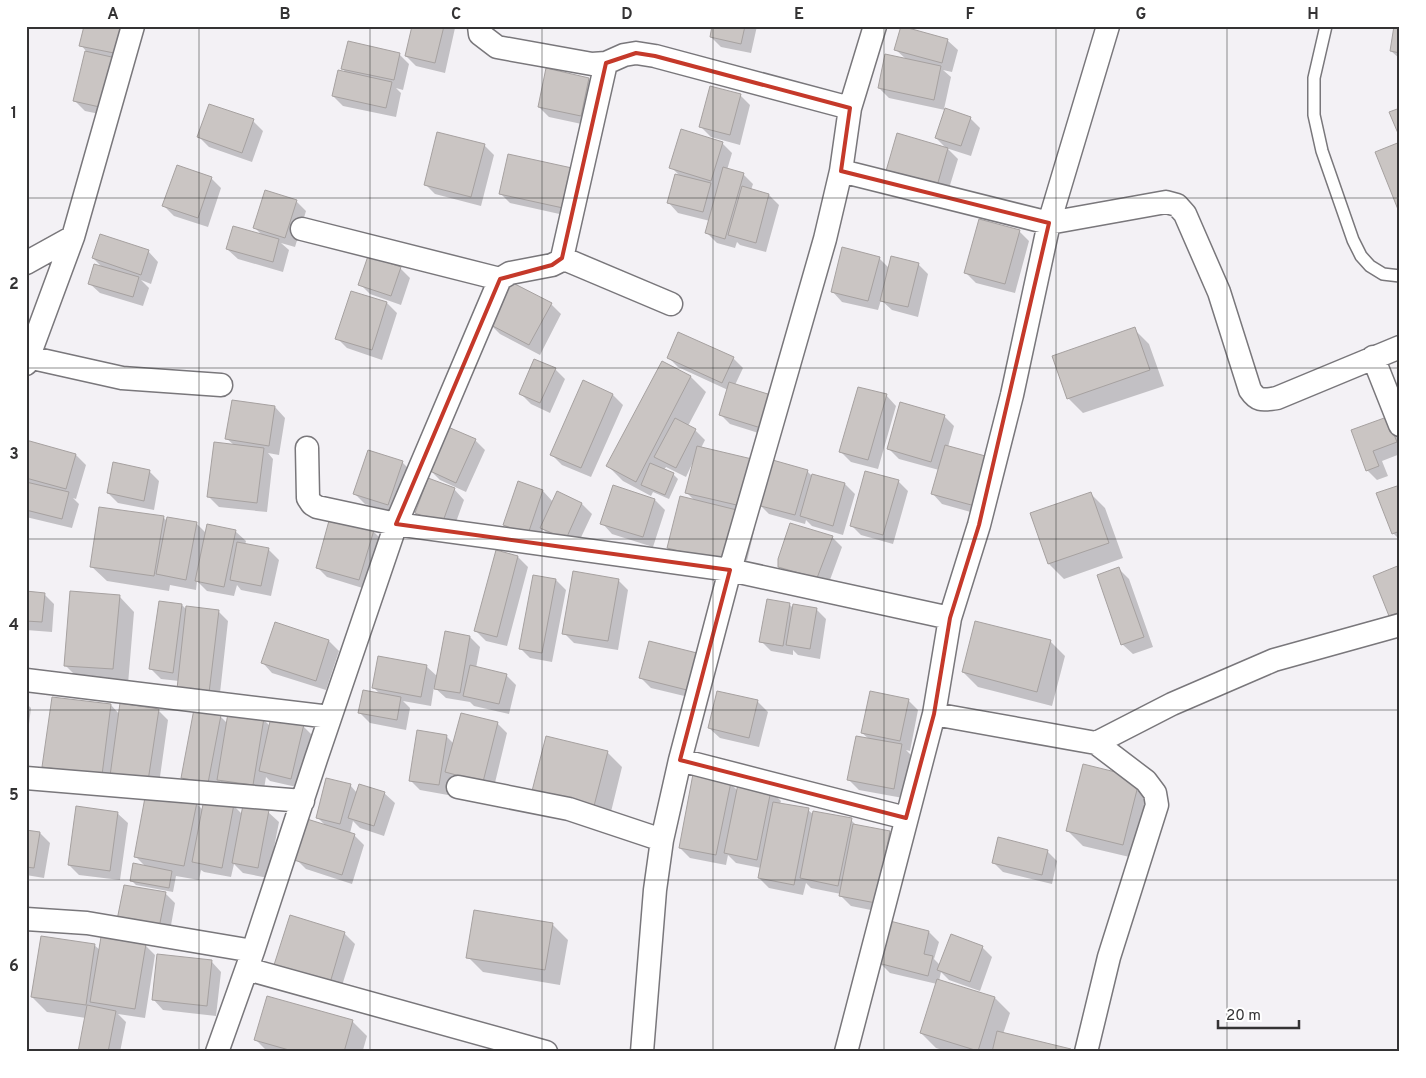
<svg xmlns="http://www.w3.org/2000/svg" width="1426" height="1078" font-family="Overpass,sans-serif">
	<rect width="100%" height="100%" fill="#f3f1f5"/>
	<!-- shadow -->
	<path fill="#0003" d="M413,26H453L455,28L445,73L416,66L406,56Z
		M713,26H757L751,53L721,47L711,37Z
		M1400,26V59L1391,51Z
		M142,30L134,65L117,61L114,117L85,111L74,100L86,51L81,45Z
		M947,40L958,50L952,72L943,70L951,77L944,109L970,118L980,128L971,156L946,148L936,138L945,110L889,98L879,88L906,59L896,50Z
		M399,54L409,64L403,90L396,88L401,93L396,117L343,106L333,96L347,74L343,69Z
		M547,70L589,79L599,89L591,126L549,117L539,107Z
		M740,95L750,105L740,145L711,137L701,127Z
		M253,121L263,131L252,162L209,147L199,137Z
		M722,143L732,153L727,170L743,174L753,184L751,190L769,195L779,205L766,252L740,245L737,242L735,248L717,243L707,233L710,221L678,213L668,202L680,176L671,167Z
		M484,145L494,155L481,206L435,194L425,184Z
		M948,149L958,159L947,195L888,171Z
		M509,155L573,217L510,203L500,193Z
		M211,178L221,188L208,227L174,216L164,206Z
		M296,201L306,211L295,247L281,243L289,250L283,272L238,259L227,249L263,236L254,227Z
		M1019,231L1029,241L1015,293L976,283L966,273Z
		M148,251L158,262L151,284L141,280L149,288L143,306L100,293L89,283L103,268L93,258Z
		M879,258L889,268L918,264L928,274L918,317L892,310L881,300L878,310L842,302L832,291Z
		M400,268L410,278L401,305L370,294L360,284Z
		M387,303L397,313L382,360L347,348L337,338Z
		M551,304L561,314L540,355L500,334L490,324Z
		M1134,329L1149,344L1164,386L1083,413L1068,398Z
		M668,357L733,358L743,368L735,385L771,437L730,424L720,414L728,390L678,367Z
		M663,363L691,377L706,392L688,426L695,430L705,440L701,448L751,460L742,514L755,527L743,578L683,563L668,548L695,501L687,493L693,462L686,477L666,467L664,470L673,474L678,479L669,499L653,492L651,496L623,481L608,466Z
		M555,369L565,379L550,413L531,404L521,394Z
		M583,382L613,395L623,405L591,477L562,465L552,455Z
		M886,395L896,406L878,469L851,462L841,452Z
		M275,407L285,418L279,455L268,453L273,459L267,512L219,507L209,497L234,445L226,438Z
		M944,416L954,426L948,447L985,516L942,504L932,493L939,470L899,459L889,449Z
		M1387,418L1400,435V454L1382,461L1388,476L1377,480L1367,470L1352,431Z
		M475,440L485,450L466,492L440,480L430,470Z
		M26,441L76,455L86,465L76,499L73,498L79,504L72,528L26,517Z
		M402,462L412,472L398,514L365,504L355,494Z
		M149,471L159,481L154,510L118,503L108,493Z
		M807,471L813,477L845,484L855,494L843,535L812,526L806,520L805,524L769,514L759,504Z
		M898,481L908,491L893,544L861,535L851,525Z
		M1400,486V540L1393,533Z
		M454,489L464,500L452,533L427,523L417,513Z
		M543,491L553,502L557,493L582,504L592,514L576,548L551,538L543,529L538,543L514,535L504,525Z
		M1090,493L1105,508L1123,558L1064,579L1049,564L1031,514Z
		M655,500L665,510L653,547L612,534L602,523Z
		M163,517L168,522L196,523L206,533L235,531L246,541L245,545L269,550L279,560L271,596L241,590L237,585L234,596L207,591L197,581L196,590L170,585L169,591L107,581L91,566Z
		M373,531L383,541L369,590L327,577L317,567Z
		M832,537L842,547L827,588L790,577L779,567Z
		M497,551L518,557L528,567L507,646L486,641L476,631Z
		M1119,569L1129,579L1153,647L1133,654L1122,644Z
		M26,575L28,577L26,590Z
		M556,580L566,590L552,662L530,658L520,648Z
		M618,580L628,590L618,650L574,643L564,633Z
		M26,593L44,594L54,604L52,632L26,630Z
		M119,596L134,612L128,684L80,680L65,665Z
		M789,604L794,609H816L826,619L820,659L798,655L793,650V655L771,651L761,641Z
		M182,605L187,610L218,611L228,621L219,702L179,681L161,679L151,669Z
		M470,637L480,647L476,668L506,675L516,685L509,714L474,706L470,702L446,698L434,687L431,706L403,701L410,708L406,730L370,723L360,713L380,694L374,688L426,666L438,677Z
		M329,641L339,651L326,690L272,673L262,662Z
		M1050,641L1065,656L1052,706L978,687L963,672Z
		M650,642L701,700L651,688L641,678Z
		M718,692L758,702L768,712L759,747L720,738L709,728Z
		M908,700L918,710L910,751L906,750L912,756L903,798L859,790L849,780L869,739L862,733Z
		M26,703L31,708L26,748Z
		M111,705L120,715L158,710L168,720L158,791L59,781L44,766Z
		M220,716L227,723L264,720L270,726H303L313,736L301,788L270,781L266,777L263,795L228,789L220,781L218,792L192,788L182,777Z
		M497,723L507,733L493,791L457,782L451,777L448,795L420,790L410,780L446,736L454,744Z
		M607,752L622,767L609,820L549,806Z
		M1084,766L1154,794L1138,859L1083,846L1068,831Z
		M730,783L738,791H771L781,801L780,804L808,810L814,815L851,820L857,826L889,832L899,842L886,913L851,906L841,896V894L811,888L806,883L803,895L769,888L759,878L761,868L736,863L728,855L726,865L690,858L680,848Z
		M350,785L357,793H384L395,803L384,836L360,828L353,821L350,833L354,835L364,845L352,884L306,869L296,859L326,826L317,817Z
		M196,803L203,810L233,805L242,814L268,812L279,822L268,878L243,873L234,864L231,877L204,872L201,870L199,880L176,876L173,892L136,885L131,880L146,867L135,856Z
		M117,813L128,823L120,880L79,875L69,865Z
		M26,831L40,833L50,843L44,878L26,875Z
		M1047,851L1057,861L1052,884L1003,872L993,862Z
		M165,893L175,903L168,942L128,935Z
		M475,912L553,925L568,940L560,985L483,972L468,957Z
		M291,917L345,934L355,944L340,992L285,975Z
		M929,932L939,942L934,959L940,965L982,947L992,957L980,991L949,980L941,972L939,981L995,998L1010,1013L1003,1034L1071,1050L1073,1052H949L936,1048L921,1033L937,984L890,973L880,963Z
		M94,945L100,950L145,945L155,955L145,1018L118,1014L126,1022L120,1052H79L86,1018L47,1012L32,997Z
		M211,961L221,972L216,1016L163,1010L153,999Z
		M352,1021L367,1036L363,1050L368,1052H268L256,1040Z"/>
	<!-- building -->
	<path fill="#cac5c3" stroke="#a6a1a0" d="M84,26H131L124,55L79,46Z
		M412,26H444L435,63L405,56Z
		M712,26H745L741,44L710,37Z
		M901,26L948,39L942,63L894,50Z
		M1394,26H1400V53L1390,51Z
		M348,41L400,53L394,80L341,69Z
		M85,51L116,58L104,108L73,101Z
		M885,54L941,66L934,100L878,88Z
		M546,68L589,78L581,116L538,107Z
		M338,70L392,82L386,108L332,96Z
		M710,86L741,94L730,135L699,127Z
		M209,104L254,119L242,153L197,137Z
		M945,108L971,117L961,146L935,138Z
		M1400,108V138L1389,112Z
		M681,129L723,142L711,181L669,168Z
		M437,132L485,144L471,197L424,185Z
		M897,133L948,148L937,186L886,171Z
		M1400,142V212H1399L1375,152Z
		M508,154L572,168L563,208L499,194Z
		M177,165L212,177L198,218L162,206Z
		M723,167L744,173L725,239L705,233Z
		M675,174L711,183L703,212L667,203Z
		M742,186L769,194L756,243L728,235Z
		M265,190L297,200L285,238L253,228Z
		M979,219L1020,230L1005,284L964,273Z
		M233,226L279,239L273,262L226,249Z
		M100,234L149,250L141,275L92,258Z
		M842,247L880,257L868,301L831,292Z
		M368,256L401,267L391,296L358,285Z
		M891,256L919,263L908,307L880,301Z
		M94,264L139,277L133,297L88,284Z
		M511,282L552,303L529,345L489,324Z
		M351,291L387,302L372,350L335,339Z
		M1135,327L1150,370L1067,399L1052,356Z
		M678,332L734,357L722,383L667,358Z
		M534,359L556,368L540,403L519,394Z
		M662,361L691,376L636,482L606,466Z
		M583,380L613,394L581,468L550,455Z
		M729,382L771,395L761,428L719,415Z
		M858,387L887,394L868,460L839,452Z
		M232,400L275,406L269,446L225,439Z
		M900,402L945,415L931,462L887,449Z
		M1387,417L1397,442L1373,451L1379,466L1366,471L1351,430Z
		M675,418L696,429L676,468L654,457Z
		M448,427L476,439L456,483L428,470Z
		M26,440L76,454L66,489L26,478Z
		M214,442L264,448L257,503L207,497Z
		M945,445L989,457L975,506L931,494Z
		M697,446L752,459L741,506L685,493Z
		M368,450L403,461L388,505L353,494Z
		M769,459L808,470L795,515L757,505Z
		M113,462L150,470L144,501L107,493Z
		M650,463L674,473L665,495L641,485Z
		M865,471L899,480L883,535L850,526Z
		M812,474L845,483L833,526L800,516Z
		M428,478L455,488L442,524L415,513Z
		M518,481L543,490L528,534L503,525Z
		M26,482L69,492L62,519L26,510Z
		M613,485L655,499L643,537L600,524Z
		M1400,485V531L1392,534L1376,493Z
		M557,491L582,503L566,539L540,528Z
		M1091,492L1109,543L1048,564L1030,513Z
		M680,496L741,511L728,563L667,548Z
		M99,507L164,516L154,576L90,567Z
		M167,517L197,522L186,580L156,574Z
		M330,517L374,530L359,580L316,568Z
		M790,523L833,536L817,578L778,567V559Z
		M207,524L236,530L224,587L195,581Z
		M237,542L269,548L261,586L230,580Z
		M496,550L518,556L497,637L474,631Z
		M1400,565V612L1389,616L1373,576Z
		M1119,567L1144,637L1121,645L1097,575Z
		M573,571L619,579L608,641L562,634Z
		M533,575L556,579L542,653L519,649Z
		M26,591L45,593L42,622L26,621Z
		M70,591L120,595L113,669L64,666Z
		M767,599L790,603L783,646L759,642Z
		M159,601L182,604L173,673L149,669Z
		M793,604L817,608L810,649L786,645Z
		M186,606L219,610L209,693L177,689Z
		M975,621L1051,640L1037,692L962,672Z
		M275,622L329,640L316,681L261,663Z
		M445,631L470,636L460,693L434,689Z
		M649,641L701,654L691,691L639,678Z
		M378,656L427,665L421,697L372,688Z
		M470,665L507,674L499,704L463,696Z
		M363,690L401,697L397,720L358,713Z
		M717,691L758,700L749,738L708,728Z
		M870,691L909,699L900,741L861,733Z
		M52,697L111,704L102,775L42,767Z
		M120,703L159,709L148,781L110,776Z
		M194,709L221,715L208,783L181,778Z
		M228,713L264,718L253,785L217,780Z
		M461,713L498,722L483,782L445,772Z
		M271,717L304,724L291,779L259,771Z
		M417,730L447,735L439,785L409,781Z
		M546,736L608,751L594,806L532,791Z
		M856,736L902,744L894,789L847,780Z
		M1083,764L1140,778L1123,845L1066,831Z
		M693,774L731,782L716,855L679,848Z
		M326,778L351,784L340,824L316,818Z
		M359,784L385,792L374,826L348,818Z
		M738,784L771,790L757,860L724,853Z
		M146,792L197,802L184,866L134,857Z
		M204,799L234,804L222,868L192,862Z
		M773,802L809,808L794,885L758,878Z
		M243,805L269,810L258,868L232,863Z
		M76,806L118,812L110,871L68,865Z
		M813,811L852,818L838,886L800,878Z
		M307,819L355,834L342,875L294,860Z
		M853,824L890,831L876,903L839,896Z
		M26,830L40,832L34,868L26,867Z
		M998,837L1048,850L1042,875L992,863Z
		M133,863L172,871L169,888L130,881Z
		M124,885L166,892L158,933L116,925Z
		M474,910L553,923L545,970L466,958Z
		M290,915L345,932L330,983L274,965Z
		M890,921L929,931L924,954L933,956L928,976L878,963Z
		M951,934L983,946L970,982L937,970Z
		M41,936L95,944L86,1005L31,997Z
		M101,937L146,944L135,1009L90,1002Z
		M157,954L212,960L207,1006L152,1000Z
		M937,979L995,997L978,1051L920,1033Z
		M267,996L353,1020L344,1052H296L254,1040Z
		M87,1005L116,1011L108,1052H78Z
		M997,1031L1071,1049L1070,1052H992Z"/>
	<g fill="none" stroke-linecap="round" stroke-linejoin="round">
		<!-- service casing -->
		<g stroke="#79777b" stroke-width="14">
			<path id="service" d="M1326,26L1314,78V115L1322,151L1353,240L1361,256L1370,266L1383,274L1400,276"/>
		</g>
		<!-- minor casing -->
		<g stroke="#79777b" stroke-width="25">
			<path id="minor" d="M479,26L480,34L497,47L592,64L606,63L624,55L636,53L655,56L850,108
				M841,171L1049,223L1166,202L1177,205L1185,214L1219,292L1250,390C1258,402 1263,400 1277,398L1400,347
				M302,229L500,279
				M562,258L671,304
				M26,263L73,237
				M28,357L122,378L221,385
				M1373,357L1400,425
				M26,364L73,237L133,26
				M307,448L308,498L312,504L317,507L396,524L730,570L950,618
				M26,680L330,717
				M934,714L1096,743L1172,704L1274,660L1400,625
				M680,760L906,818
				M26,778L303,801
				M458,787L569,809L662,840
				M26,919L87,923L253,951
				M247,969L546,1052
				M217,1052L253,951L316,759L396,524L500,279L510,273L552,265L558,262L562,258L606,63
				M642,1052L655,890L662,840L680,760L730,570L825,239L841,171L850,108L875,26
				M846,1052L934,714L950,618L979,525L1012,395L1049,223L1108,26
				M1086,1052L1109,957L1157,805L1155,793L1146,781L1096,743"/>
		</g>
		<!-- service -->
		<use href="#service" stroke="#fff" stroke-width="11"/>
		<!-- minor -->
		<use href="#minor" stroke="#fff" stroke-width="22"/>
	</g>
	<!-- marked area -->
	<path fill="none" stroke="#c5392a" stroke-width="4" stroke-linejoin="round" d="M636,53L655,56L850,108L841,171L1049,223L979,525L950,618L934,714L906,818L680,760L730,570L396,524L500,279L552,265L562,258L606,63Z"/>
	<!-- grid -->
	<path fill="none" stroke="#343334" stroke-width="1" stroke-opacity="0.55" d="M199,26V1052M370,26V1052M542,26V1052M713,26V1052M884,26V1052M1056,26V1052M1227,26V1052M26,198H1400M26,368H1400M26,539H1400M26,710H1400M26,880H1400"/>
	<!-- border -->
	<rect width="1426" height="1078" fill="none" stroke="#ffffff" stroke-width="55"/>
	<!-- scale -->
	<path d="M1218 1020v8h81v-8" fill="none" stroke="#343334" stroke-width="2.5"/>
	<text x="1226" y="1020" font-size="15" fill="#343334" stroke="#ffffff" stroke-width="4" paint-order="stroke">20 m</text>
	<rect x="28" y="28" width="1370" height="1022" fill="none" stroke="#343334" stroke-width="2"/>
	<g font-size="16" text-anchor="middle" font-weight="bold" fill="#343334">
		<text x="113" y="19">A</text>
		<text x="285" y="19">B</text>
		<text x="456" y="19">C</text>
		<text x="627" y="19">D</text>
		<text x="799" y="19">E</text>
		<text x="970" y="19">F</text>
		<text x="1141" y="19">G</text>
		<text x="1313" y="19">H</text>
		<text x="14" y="118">1</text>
		<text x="14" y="289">2</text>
		<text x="14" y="459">3</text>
		<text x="14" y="630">4</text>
		<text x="14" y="800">5</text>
		<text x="14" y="971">6</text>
	</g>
</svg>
